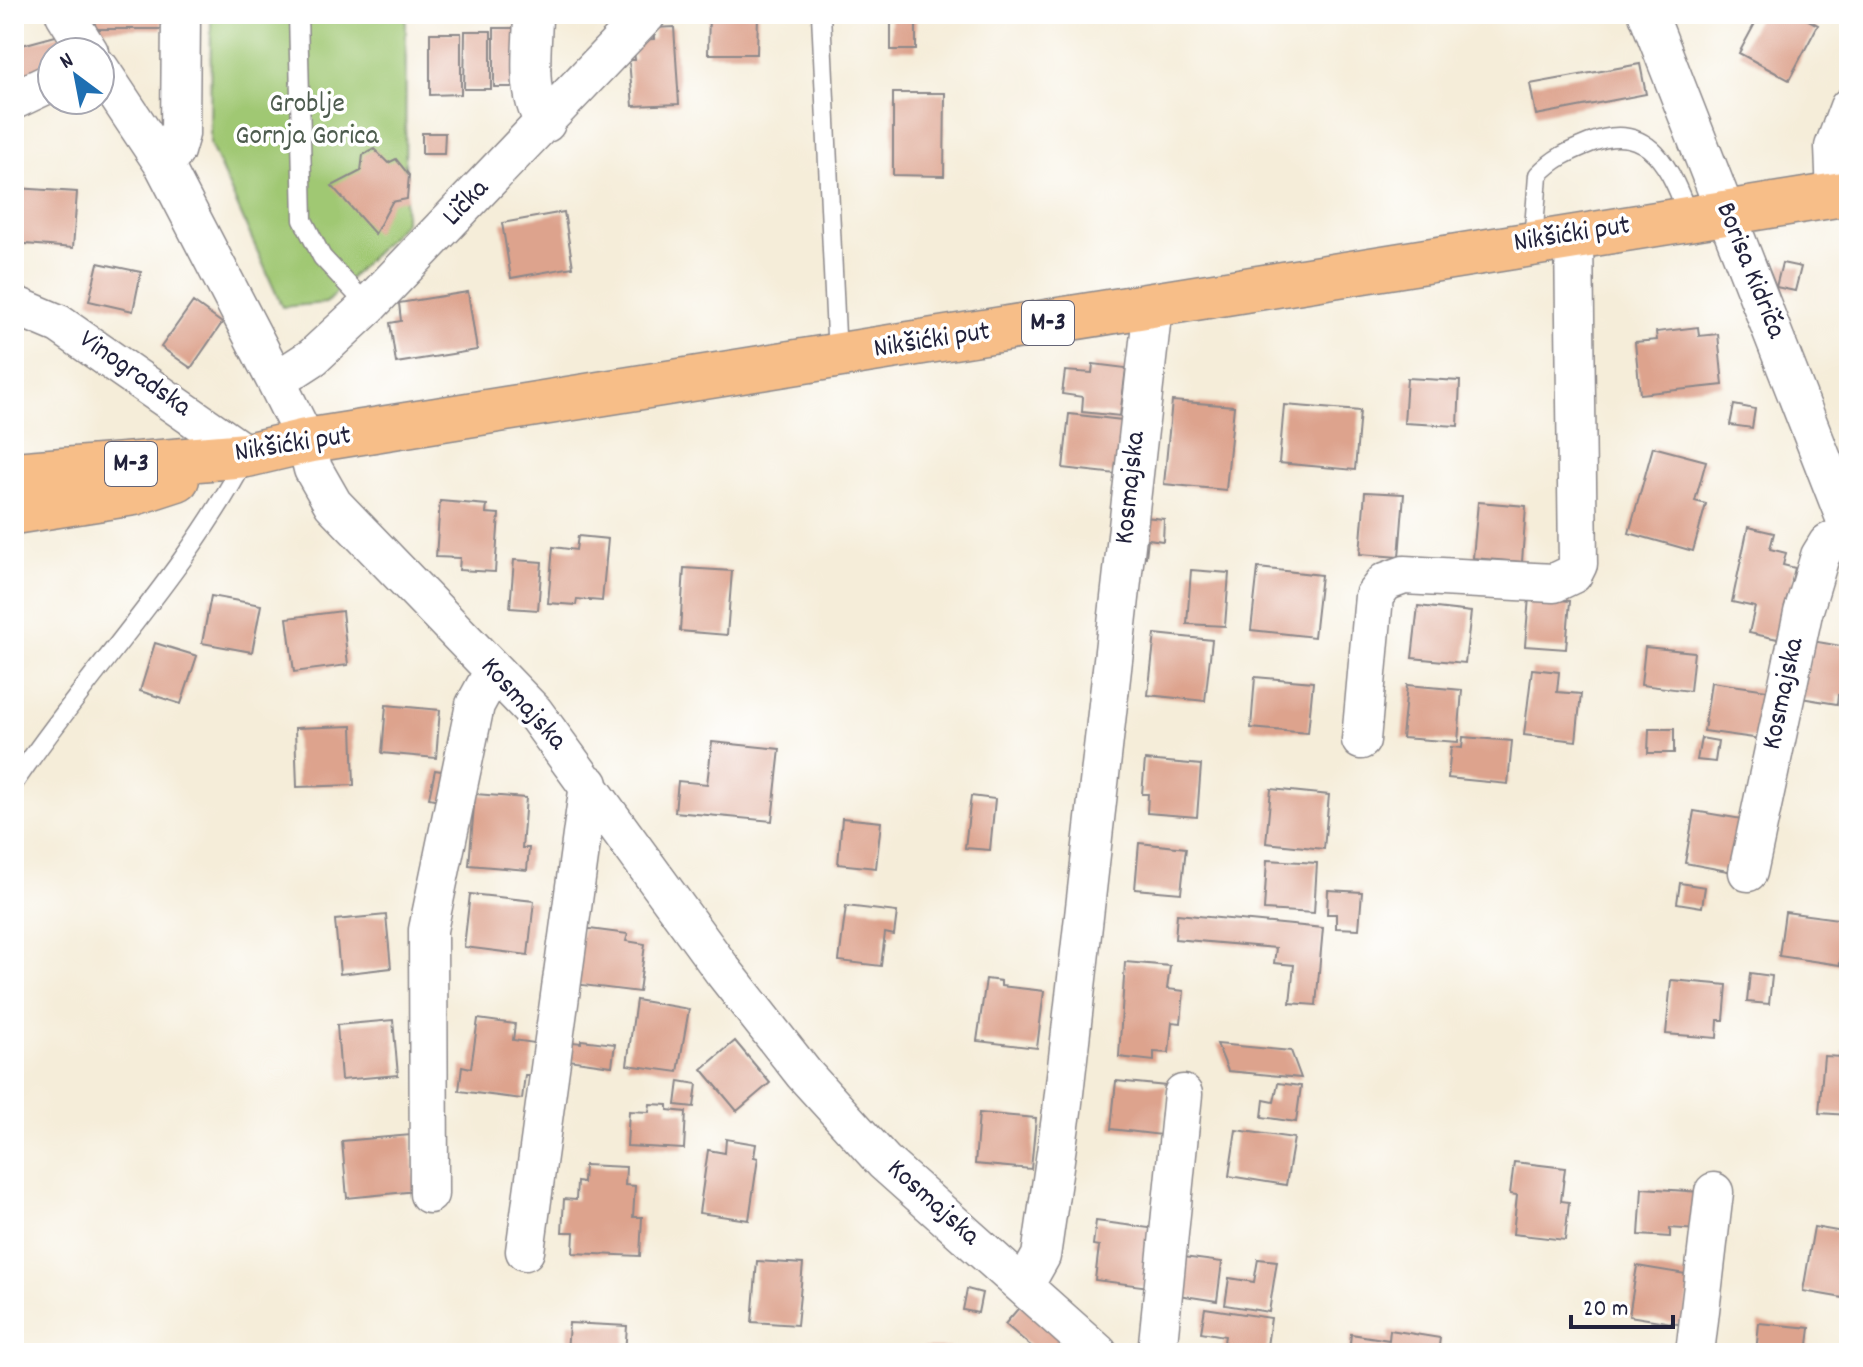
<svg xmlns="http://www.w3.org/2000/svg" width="1863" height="1367" font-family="Dekko,sans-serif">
	<rect width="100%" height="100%" fill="#fff"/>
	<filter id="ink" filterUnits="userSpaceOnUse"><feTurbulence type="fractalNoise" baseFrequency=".0125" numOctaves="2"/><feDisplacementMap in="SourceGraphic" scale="16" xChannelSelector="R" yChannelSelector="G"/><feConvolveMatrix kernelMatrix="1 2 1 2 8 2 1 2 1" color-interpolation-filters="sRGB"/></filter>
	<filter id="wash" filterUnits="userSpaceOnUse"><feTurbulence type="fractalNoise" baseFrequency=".006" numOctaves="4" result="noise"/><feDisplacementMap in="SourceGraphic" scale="32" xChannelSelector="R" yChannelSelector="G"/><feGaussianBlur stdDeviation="1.8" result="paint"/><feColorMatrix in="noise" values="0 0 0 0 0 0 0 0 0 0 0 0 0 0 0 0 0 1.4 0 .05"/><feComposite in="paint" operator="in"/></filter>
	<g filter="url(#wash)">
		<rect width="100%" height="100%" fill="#f5edd9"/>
		<!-- green -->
		<path fill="#a0c873" stroke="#617557" stroke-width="2" d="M211,14H406L405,222L326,303L282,307L210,144Z"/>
		<g id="blocks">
			<!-- building -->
			<path fill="#dda38d" d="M95,14H163L162,29H95Z
				M561,14H606L605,21L561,18Z
				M709,14H758L757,54H708Z
				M891,14H916V50H891Z
				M1760,14H1797L1818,25L1789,80L1739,53Z
				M674,27L679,104L633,106L629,60H635L633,40L654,39V28Z
				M494,28H523V87H494Z
				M465,31H491V89H464Z
				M430,33H461V94L430,95Z
				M63,34L68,52H52V73L24,81L15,47Z
				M1640,64L1646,94L1536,115L1530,84Z
				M893,93H945L944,176L893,175Z
				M422,133H445L444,154H422Z
				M374,149L388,163L396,159L409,175L407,199L392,202L375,234L332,186L361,171L363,155Z
				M16,188L77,192L73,248L14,243Z
				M564,212L573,267L511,278L502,223Z
				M98,263L141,272L133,311L89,301Z
				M1782,263L1801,267L1795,291L1776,287Z
				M468,292L477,350L396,363L390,323L401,321L399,303Z
				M193,302L222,323L191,368L161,347Z
				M1698,327L1699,336L1718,334L1723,385L1640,394L1635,342L1657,340L1656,332Z
				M1093,364L1126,368L1120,416L1082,412L1083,397L1062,394L1065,371L1092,373Z
				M1407,378L1460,381L1458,426L1404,423Z
				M1172,401L1234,406L1226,490L1164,484Z
				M1284,405L1360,411L1355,470L1279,463Z
				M1734,405L1755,409L1752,428L1730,425Z
				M1069,414L1122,420L1116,474L1063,468Z
				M1653,447L1706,461L1695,501L1706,504L1693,551L1629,533Z
				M1365,492L1404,494L1399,557L1360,554Z
				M440,501L487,505L486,513L499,514L495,572L459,570L460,558L436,557Z
				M1478,502L1526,506L1522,562L1473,558Z
				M1133,516L1164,519L1163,541L1148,539L1146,557L1130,556Z
				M1748,527L1774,533L1770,549L1786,553L1783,565L1795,568L1792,580L1805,583L1792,642L1749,633L1755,607L1732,602Z
				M578,536L608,539L602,601L577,599L576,605L548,603L553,547L576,550Z
				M514,560L542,562L538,610L510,608Z
				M684,568L732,571L727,635L680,631Z
				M1258,568L1321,575L1314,637L1251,630Z
				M1191,570L1229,573L1225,626L1187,624Z
				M211,596L261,605L252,652L202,643Z
				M1529,597L1570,601L1566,649L1525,646Z
				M1418,606L1471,612L1465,663L1412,658Z
				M342,611L348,665L294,672L287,618Z
				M1155,634L1212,640L1205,701L1148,695Z
				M1812,641L1847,647L1844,664L1849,665V697L1838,695L1837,704L1801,698Z
				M155,643L197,656L181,704L140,691Z
				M1645,647L1694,652L1690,691L1641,685Z
				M1532,669L1559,672L1557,692L1581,694L1576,741L1524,735Z
				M1255,677L1313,682L1308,733L1251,728Z
				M1711,682L1768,690L1761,739L1704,731Z
				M1407,685L1462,690L1458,742L1402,738Z
				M386,705L440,710L436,758L382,753Z
				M352,726L354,785L297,787L295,728Z
				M1649,729H1674V753H1648Z
				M1463,737L1512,741L1508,784L1448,778L1451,747L1462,748Z
				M1701,738L1718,741L1715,762L1697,760Z
				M712,742L780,749L772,821L675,812L678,781L707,784Z
				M1145,760L1201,765L1197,817L1147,813L1148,794H1142Z
				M435,770L454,773L449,802L429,798Z
				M1271,789L1329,795L1324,849L1266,843Z
				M475,794L526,798L522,848H529L527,870L469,865Z
				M971,796L995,799L990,850L965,848Z
				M1694,811L1742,819L1733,872L1685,863Z
				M842,818L881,822L876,868L838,864Z
				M1139,843L1186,848L1181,893L1135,889Z
				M1267,860L1317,863L1314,913L1264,910Z
				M1680,883L1705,887L1702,907L1677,903Z
				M1328,890L1362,892L1359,929L1336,928V914H1327Z
				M470,894L534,901L528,955L464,947Z
				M846,906L897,912L894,935L885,933L881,966L839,961Z
				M1785,912L1846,920L1840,965L1779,956Z
				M1177,914L1323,928L1316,1005L1290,1003L1294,965L1274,963L1276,948L1175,939Z
				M386,915L391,968L340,974L335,920Z
				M582,928L628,934L626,941L645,944L639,992L574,984Z
				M1125,962L1170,966L1167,989L1184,991L1181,1023L1172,1022L1169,1053L1154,1052V1061L1119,1057Z
				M1750,973L1772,976L1769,1004L1747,1002Z
				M986,979L1001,981V986L1044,991L1037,1048L977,1041Z
				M1671,980L1727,985L1724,1020H1718L1717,1038L1666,1034Z
				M636,1000L689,1009L678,1072L627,1065Z
				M478,1019L515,1024L513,1040L535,1043L530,1075H525L522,1099L459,1091L462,1066L471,1068Z
				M393,1020L398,1075L341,1080L337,1025Z
				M581,1040L615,1044L612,1066L561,1059L564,1041L581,1043Z
				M735,1041L770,1083L737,1111L702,1069Z
				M1217,1044L1291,1051L1301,1078L1228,1071Z
				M1843,1051L1849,1052V1115L1819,1113L1824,1056L1843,1057Z
				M679,1081L697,1084L694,1107L676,1105Z
				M1116,1081L1166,1086L1161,1135L1111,1129Z
				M1278,1083L1301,1086L1296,1122L1262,1117L1264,1100L1274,1102Z
				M650,1104L668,1105V1110L686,1112L684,1149L627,1146L629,1111L649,1112Z
				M979,1113L1036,1118L1031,1169L975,1164Z
				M1236,1130L1294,1138L1286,1185L1229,1176Z
				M411,1135L416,1191L347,1198L342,1141Z
				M726,1139L756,1144L754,1157L758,1158L749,1220L699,1213L708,1150L725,1153Z
				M1514,1162L1565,1168L1561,1201L1569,1202L1565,1240L1513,1234L1517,1195L1510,1194Z
				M584,1165L626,1167L625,1185L635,1186L633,1217H642L640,1256L573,1253L574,1232H562L564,1199L576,1200L577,1182L583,1183Z
				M1642,1188L1701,1192L1699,1230L1670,1228V1237L1639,1235Z
				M1096,1221L1157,1229L1149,1287L1095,1280L1099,1246L1093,1245Z
				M1814,1227L1849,1233V1299L1803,1291Z
				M1183,1257L1222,1262L1217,1301L1178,1295Z
				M1258,1259L1277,1261L1269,1312L1225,1305L1229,1278L1254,1282Z
				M757,1261L803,1264L797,1325L752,1322Z
				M1637,1266L1692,1275L1684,1325L1629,1316Z
				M967,1289L982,1293L978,1313L963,1310Z
				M1023,1303L1066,1339L1054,1353H1039L1005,1324Z
				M1205,1308L1271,1318L1266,1353H1222L1225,1336L1201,1332Z
				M569,1323L627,1326L625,1353H567Z
				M1759,1323L1810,1328L1807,1353H1756Z
				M1390,1330L1440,1338L1438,1353H1349L1351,1334L1389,1340Z
				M924,1348H949V1353H924Z"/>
		</g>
	</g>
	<g filter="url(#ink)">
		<use href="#blocks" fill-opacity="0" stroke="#8c888a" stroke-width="2"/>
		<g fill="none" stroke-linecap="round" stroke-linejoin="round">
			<!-- lane casing -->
			<g stroke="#8c888a" stroke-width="21">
				<path id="lane" d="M298,14L303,220L322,257L368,306
					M821,14L837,357
					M1533,242L1538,175C1554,158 1568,152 1590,143C1650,119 1672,171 1689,218
					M14,783C88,673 184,575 246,458"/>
			</g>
			<!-- street casing -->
			<g stroke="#8c888a" stroke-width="41">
				<path id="street" d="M65,14L89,52
					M533,14C533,47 524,96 546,123
					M1648,14L1849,528
					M100,69L164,165L276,381L306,441L313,469L333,504L534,712L723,971L804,1074L884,1162L1098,1353
					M14,100L52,82
					M164,165L175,151L180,134L181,14
					M1836,195L1834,147L1849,107
					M14,305L59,324L247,455
					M276,381L313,357L368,306L647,14
					M1361,740L1374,596L1385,582L1404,575L1554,583L1573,574L1578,564L1574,236
					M1748,872L1803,613L1820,556L1828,543L1849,532
					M429,1194L428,930L475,705L493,672
					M525,1251L589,784
					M1024,1286L1041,1256L1062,1111L1153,306
					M1157,1353L1183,1094
					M1695,1353L1714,1192"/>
			</g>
			<!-- primary casing -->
			<g stroke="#8c888a" stroke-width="47">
				<path id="primary" d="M14,474L247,455L306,441L1849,193
					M14,512L134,493L177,479"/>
			</g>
			<!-- lane -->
			<use href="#lane" stroke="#fff" stroke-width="18"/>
			<!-- street -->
			<use href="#street" stroke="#fff" stroke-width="38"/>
			<!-- primary -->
			<use href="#primary" stroke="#f7be88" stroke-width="44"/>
		</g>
	</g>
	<g text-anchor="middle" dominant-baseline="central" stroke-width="7" stroke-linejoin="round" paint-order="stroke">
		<!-- shield labels -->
		<g fill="#fff" stroke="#646476" stroke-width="2">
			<rect x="1022" y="301" width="52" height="44" rx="6"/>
			<rect x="105" y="442" width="52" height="44" rx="6"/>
		</g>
		<g font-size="26" font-weight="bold" fill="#22223b">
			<text x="1048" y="323">M-3</text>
			<text x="131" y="464">M-3</text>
		</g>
		<!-- park labels -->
		<g font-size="28" fill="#4e5c4f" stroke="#fff">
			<text x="307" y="106">Groblje<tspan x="307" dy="32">Gornja Gorica</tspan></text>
		</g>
		<!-- street labels -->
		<g font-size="28" fill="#22223b" stroke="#fff">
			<text transform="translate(467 204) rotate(-46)">Lička</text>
			<text transform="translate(1572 236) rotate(-9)">Nikšićki put</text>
			<text transform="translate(1749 271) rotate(68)">Borisa Kidriča</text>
			<text transform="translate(932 342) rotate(-9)">Nikšićki put</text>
			<text transform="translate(134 375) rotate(35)">Vinogradska</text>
			<text transform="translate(293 446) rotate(-9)">Nikšićki put</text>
			<text transform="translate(1132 488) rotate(-84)">Kosmajska</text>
			<text transform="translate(1785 694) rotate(-78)">Kosmajska</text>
			<text transform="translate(522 705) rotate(48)">Kosmajska</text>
			<text transform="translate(932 1204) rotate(42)">Kosmajska</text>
		</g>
	</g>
	<!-- margin -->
	<rect width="1863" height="1367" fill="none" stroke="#fff" stroke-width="48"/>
	<!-- north arrow -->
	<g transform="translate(76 76) rotate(328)"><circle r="38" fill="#ffffff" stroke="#a7a7b1" stroke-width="2"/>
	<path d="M0-6L14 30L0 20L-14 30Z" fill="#1f6fb2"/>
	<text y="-12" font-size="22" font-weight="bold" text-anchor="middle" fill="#22223b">N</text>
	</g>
	<!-- scale -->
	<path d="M1571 1315v12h102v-12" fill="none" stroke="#22223b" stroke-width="4"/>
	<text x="1583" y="1315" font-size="24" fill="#22223b" stroke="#ffffff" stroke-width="6" paint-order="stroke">20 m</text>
</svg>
